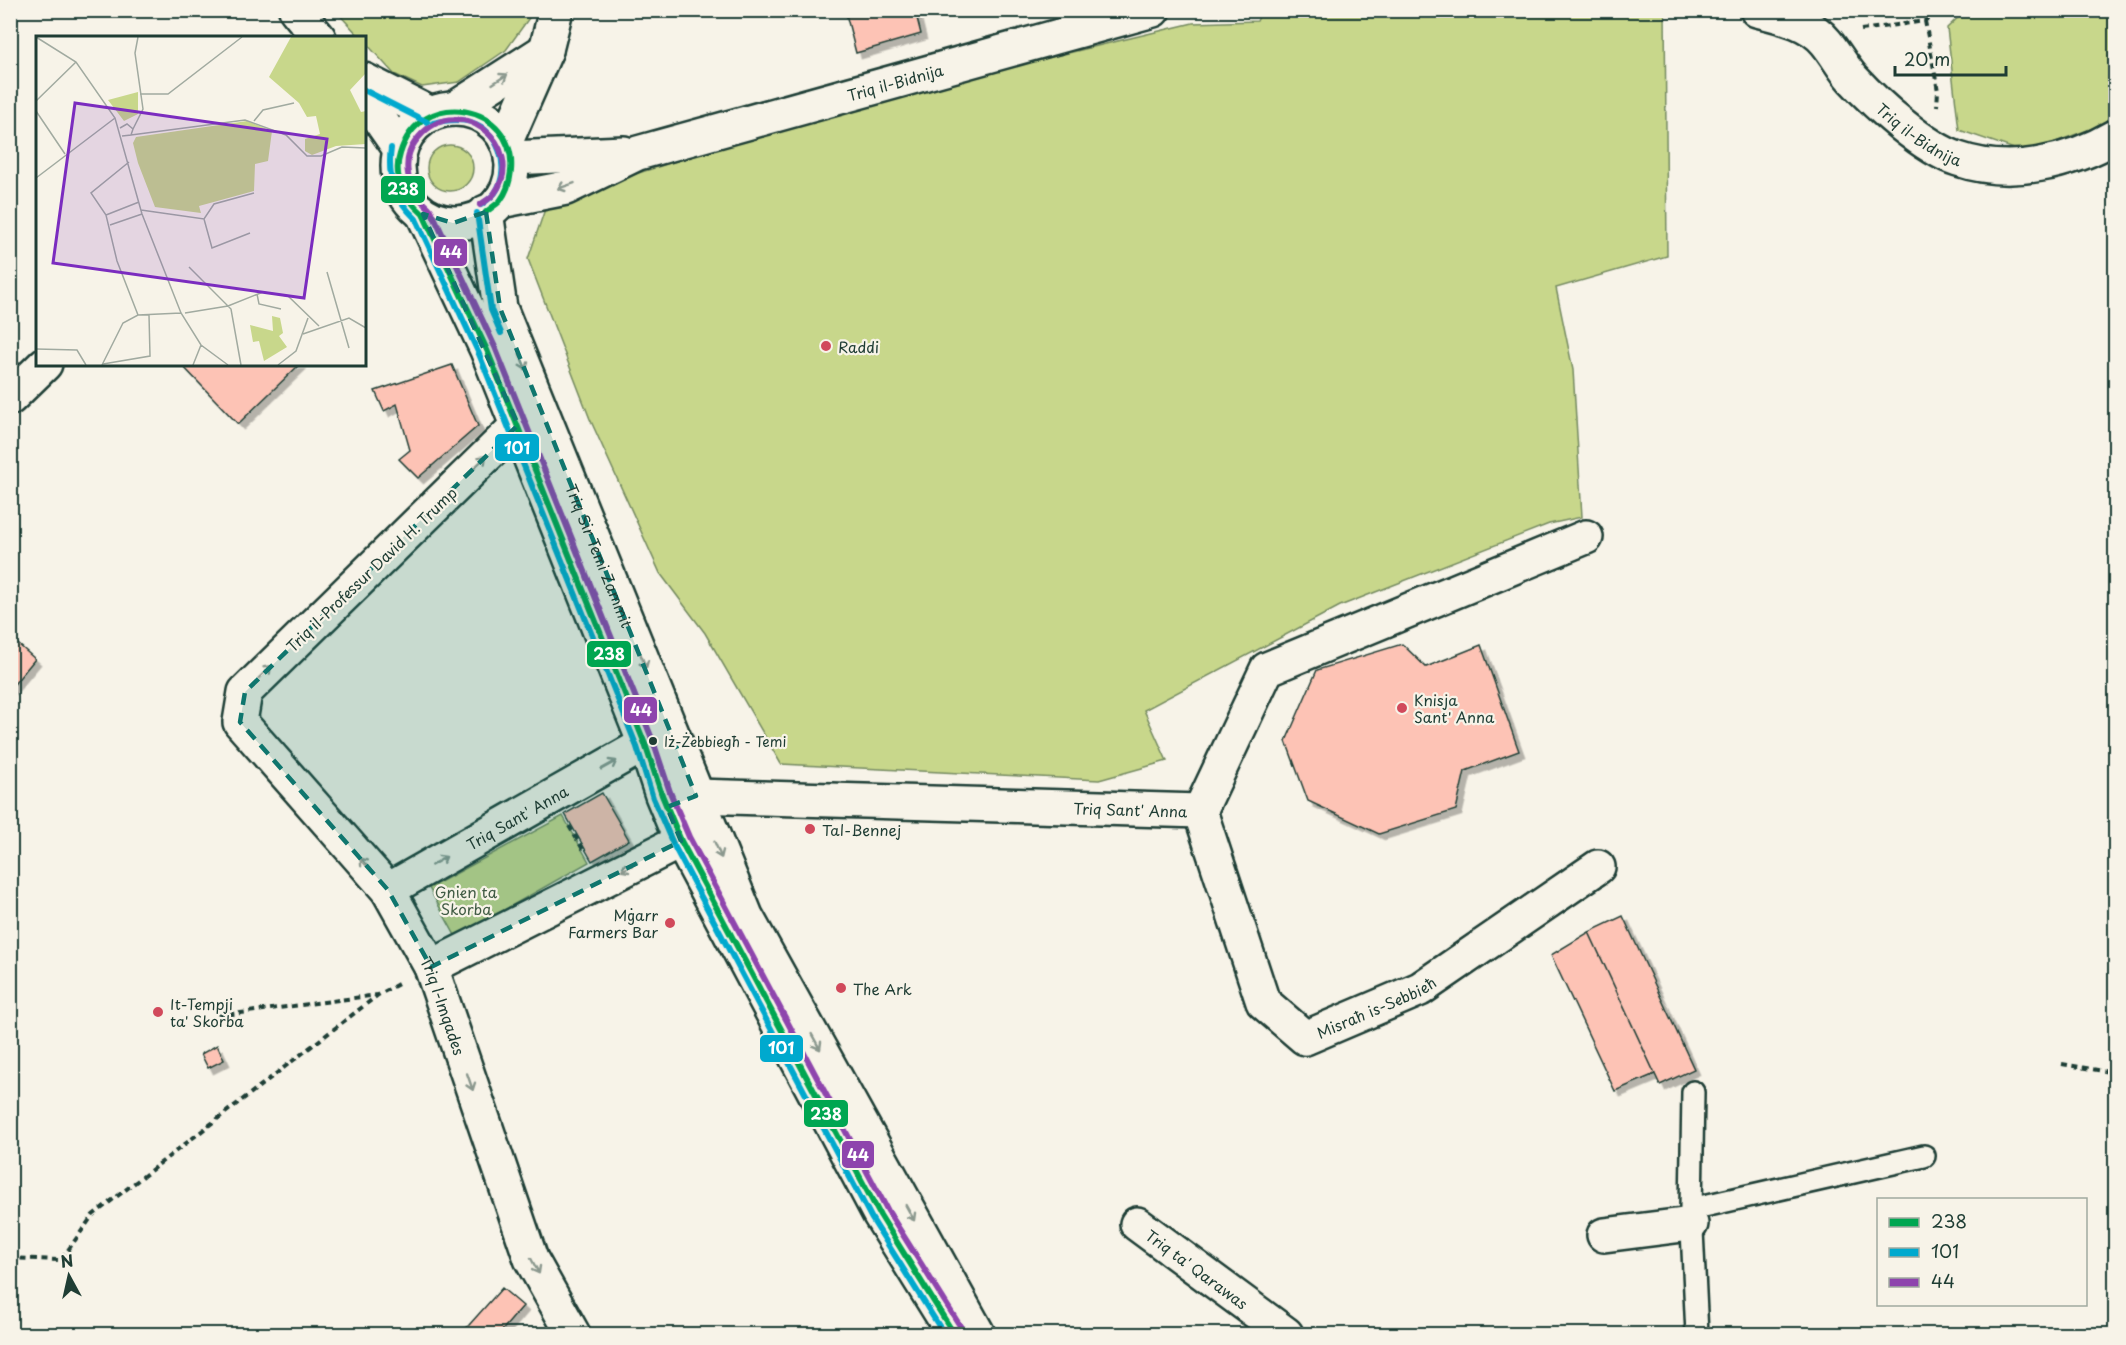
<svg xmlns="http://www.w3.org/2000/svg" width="2126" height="1345" font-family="'Playpen Sans',sans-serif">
	<defs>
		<filter id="shadow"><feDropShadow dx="5.5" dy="5.5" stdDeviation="0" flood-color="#0004"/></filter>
	</defs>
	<rect width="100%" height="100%" fill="#f7f3e8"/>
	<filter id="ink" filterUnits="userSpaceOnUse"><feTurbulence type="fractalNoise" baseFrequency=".0167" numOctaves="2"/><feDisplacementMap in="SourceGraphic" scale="12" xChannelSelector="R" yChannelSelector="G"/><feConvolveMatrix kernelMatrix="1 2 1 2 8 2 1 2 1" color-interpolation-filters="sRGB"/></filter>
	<g filter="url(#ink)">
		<!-- green -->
		<path fill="#c8d78b" stroke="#748a60" stroke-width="1.5" d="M1262,10L1665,11L1667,256L1556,288L1573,370L1582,517L1549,524L1340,606L1144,710L1167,761L1099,780L781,764L705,633L660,573L590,419L528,259L545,209L632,175L872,100L1193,23L1257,21Z
			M336,11H534L506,50L459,82L422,87L394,74L365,42L364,38L360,37Z
			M1965,11H2115V114L2101,125L2026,153L1959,130L1947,28Z
			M427 168a23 23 0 1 1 46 0a23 23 0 1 1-46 0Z
			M563,816L589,862L456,937L429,888Z"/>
		<!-- building -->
		<path fill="#fdc3b5" stroke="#1f3d34" stroke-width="1.5" filter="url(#shadow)" d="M845,10H915L921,34L856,53Z
			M181,364H300L238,424Z
			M452,365L478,426L418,478L399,459L410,450L397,404L384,411L375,391Z
			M10,637L35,659L10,689Z
			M1402,644L1426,667L1481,645L1519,751L1465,771L1456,810L1379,834L1308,801L1286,741L1317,670Z
			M602,793L629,840L592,861L565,814Z
			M1623,916L1694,1069L1660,1085L1589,932Z
			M1589,932L1655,1074L1615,1091L1551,955Z
			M217,1045L224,1060L208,1068L201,1054Z
			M502,1288L523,1306L499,1334H461Z"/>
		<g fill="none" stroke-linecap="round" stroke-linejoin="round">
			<!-- service casing -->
			<g stroke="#1f3d34" stroke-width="26">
				<path id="service" d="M1693,1092L1691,1209L1697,1334
					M1691,1209L1924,1156"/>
			</g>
			<!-- minor casing -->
			<g stroke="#1f3d34" stroke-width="38">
				<g id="minor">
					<path d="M10,398L45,364"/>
					<path id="s1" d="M518,425L245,692L240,722L388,890L431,967L531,1259L573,1334"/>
					<path id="s2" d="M674,804L696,796L1200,811L1267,669L1586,537"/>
					<path id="s3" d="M1200,811L1263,1002L1305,1038L1420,989L1598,867"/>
					<path id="s4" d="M388,890L645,744"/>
					<path d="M431,967L681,841"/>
					<path id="s5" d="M1137,1224L1286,1334"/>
					<path d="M1604,1235L1691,1224"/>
				</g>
			</g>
			<!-- tertiary casing -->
			<g stroke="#1f3d34" stroke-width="38">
				<g id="tertiary">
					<path id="s6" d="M1757,10C1781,16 1810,22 1826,42C1836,54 1843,68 1853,79C1877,105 1924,148 1958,159C2010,177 2070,163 2116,136"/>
					<path d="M454,109L546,50"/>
					<path d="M506,141L546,50L556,10"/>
					<path d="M511,158L624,153"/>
					<path id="s7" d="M500,201L566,188L638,153L1153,10"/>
				</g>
			</g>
			<!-- secondary casing -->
			<g stroke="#1f3d34" stroke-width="38">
				<g id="secondary">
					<path d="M296,10L319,38"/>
					<path d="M364,80L431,114"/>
					<path d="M364,97L400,149"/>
					<circle cx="455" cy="166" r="57"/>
					<path id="s8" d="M486,212L500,308L746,916L978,1334"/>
					<path d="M423,214L487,350L645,744L662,795L681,841L880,1215L954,1334"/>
				</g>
			</g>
			<!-- path -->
			<path stroke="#1f3d34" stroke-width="4" stroke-dasharray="6 4.5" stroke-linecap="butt" d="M1925,21L1938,91L1937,106
				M1861,30L1925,21L1941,10
				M569,826L584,851
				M218,1016L377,995
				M2062,1064L2116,1073
				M10,1258L61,1260L93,1215L378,995L400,983"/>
			<!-- service -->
			<use href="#service" stroke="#f7f3e8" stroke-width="21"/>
			<!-- minor -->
			<use href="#minor" stroke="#f7f3e8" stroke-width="33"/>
			<!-- tertiary -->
			<use href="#tertiary" stroke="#f7f3e8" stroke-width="33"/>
			<!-- secondary -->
			<use href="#secondary" stroke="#f7f3e8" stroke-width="33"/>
			<!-- bus-1 casing -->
			<g stroke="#f7f3e8" stroke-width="10">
				<path id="bus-1" d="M486,212C491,208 496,205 500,201C507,192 510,181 511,171C517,104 420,85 400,154C392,178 406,199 423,214L487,350L645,744L662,795L681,841L880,1215L954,1334"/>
			</g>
			<!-- bus-2 casing -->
			<g stroke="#f7f3e8" stroke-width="10">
				<path id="bus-2" d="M364,90L427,122
					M433,123C445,120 458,118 471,122C498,130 512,168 495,193C491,198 486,201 481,205
					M391,148C387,177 394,198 416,219L479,354L637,747L653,798L673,844L872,1219L944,1334
					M477,213L491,310L501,333"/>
			</g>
			<!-- bus-3 casing -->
			<g stroke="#f7f3e8" stroke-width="10">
				<path id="bus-3" d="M480,205C485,201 490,199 494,194C530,147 456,85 415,142C403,158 406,182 418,197C422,202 427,205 431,210L495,347L653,741L670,792L689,837L888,1211L962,1329"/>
			</g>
			<!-- bus-1 -->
			<use href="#bus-1" stroke="#00a651" stroke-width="6"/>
			<!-- bus-2 -->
			<use href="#bus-2" stroke="#00a9ce" stroke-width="6"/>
			<!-- bus-3 -->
			<use href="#bus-3" stroke="#8e44ad" stroke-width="6"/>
		</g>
		<!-- one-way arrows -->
		<defs><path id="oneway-shaft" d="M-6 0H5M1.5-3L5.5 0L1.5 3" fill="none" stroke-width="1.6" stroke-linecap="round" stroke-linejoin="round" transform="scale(1.5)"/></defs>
		<g stroke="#8b988e">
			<use href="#oneway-shaft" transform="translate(500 79) rotate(-33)"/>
			<use href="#oneway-shaft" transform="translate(566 186) rotate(161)"/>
			<use href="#oneway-shaft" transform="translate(523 362) rotate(68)"/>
			<use href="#oneway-shaft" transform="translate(480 462) rotate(-44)"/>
			<use href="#oneway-shaft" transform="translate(643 660) rotate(68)"/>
			<use href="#oneway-shaft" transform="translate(265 672) rotate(-44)"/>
			<use href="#oneway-shaft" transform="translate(609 765) rotate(-29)"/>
			<use href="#oneway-shaft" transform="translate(718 850) rotate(67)"/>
			<use href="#oneway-shaft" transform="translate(439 861) rotate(-30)"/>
			<use href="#oneway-shaft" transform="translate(366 865) rotate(-131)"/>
			<use href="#oneway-shaft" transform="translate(629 867) rotate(153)"/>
			<use href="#oneway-shaft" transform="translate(816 1042) rotate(61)"/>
			<use href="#oneway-shaft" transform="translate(470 1082) rotate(71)"/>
			<use href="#oneway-shaft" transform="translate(910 1213) rotate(61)"/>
			<use href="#oneway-shaft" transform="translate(535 1266) rotate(62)"/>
		</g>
	</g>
	<!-- marked area -->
	<path fill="#0f766e" fill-opacity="0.2" stroke="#0f766e" stroke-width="4.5" stroke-dasharray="12 8" stroke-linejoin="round" d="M486,212L500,308L696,796L667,807L681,841L431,967L388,890L240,722L245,692L518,425L423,214L453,223Z"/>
	<!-- markers -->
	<g fill="#d1495b" stroke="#f7f3e8" stroke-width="2">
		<circle cx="826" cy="346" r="6"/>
		<circle cx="1402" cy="708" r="6"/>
		<circle cx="810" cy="829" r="6"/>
		<circle cx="670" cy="923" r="6"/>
		<circle cx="841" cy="988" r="6"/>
		<circle cx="158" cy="1012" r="6"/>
	</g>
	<circle fill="#1f3d34" stroke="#f7f3e8" stroke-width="2" cx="653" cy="741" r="5"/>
	<g text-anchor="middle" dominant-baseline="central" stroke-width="4.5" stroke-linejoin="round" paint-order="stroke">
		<!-- bus labels -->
		<g font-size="14" fill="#1f3d34" stroke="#f7f3e8" text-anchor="start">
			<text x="664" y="741">Iż-Żebbiegħ - Temi</text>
		</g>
		<!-- street labels -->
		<g font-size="15" fill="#1f3d34" stroke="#f7f3e8">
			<text stroke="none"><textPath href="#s7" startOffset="414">Triq il-Bidnija</textPath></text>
			<text stroke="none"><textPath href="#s6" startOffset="210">Triq il-Bidnija</textPath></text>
			<text stroke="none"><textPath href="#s8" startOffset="364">Triq Sir Temi Zammit</textPath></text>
			<text transform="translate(371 569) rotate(-44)">Triq il-Professur David H. Trump</text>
			<text stroke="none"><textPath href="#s2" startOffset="458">Triq Sant' Anna</textPath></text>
			<text stroke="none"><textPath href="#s4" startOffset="148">Triq Sant' Anna</textPath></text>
			<text stroke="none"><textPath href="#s3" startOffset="334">Misraħ is-Sebbieħ</textPath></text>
			<text stroke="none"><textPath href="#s1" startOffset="765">Triq l-Imqades</textPath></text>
			<text stroke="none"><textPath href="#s5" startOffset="75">Triq ta' Qarawas</textPath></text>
		</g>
		<!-- poi labels -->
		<g font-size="15" fill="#1f3d34" stroke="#f7f3e8" text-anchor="start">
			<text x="838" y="346">Raddi</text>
			<text x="1414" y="699">Knisja<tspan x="1414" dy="17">Sant' Anna</tspan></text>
			<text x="822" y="829">Tal-Bennej</text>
			<text x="658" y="914" text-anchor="end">Mġarr<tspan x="658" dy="17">Farmers Bar</tspan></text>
			<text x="853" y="988">The Ark</text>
			<text x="170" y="1003">It-Tempji<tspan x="170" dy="17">ta' Skorba</tspan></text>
		</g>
		<!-- park labels -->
		<g font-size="15" fill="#415c45" stroke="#f7f3e8">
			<text x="466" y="891">Gnien ta<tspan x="466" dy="17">Skorba</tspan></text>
		</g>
	</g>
	<!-- overview -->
	<g transform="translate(36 36)">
		<rect width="330" height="330" fill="#f7f3e8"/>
		<path d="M255,1H330V37L314,54L325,76L330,75V108L300,110L276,119L269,115V103L284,98L280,80L271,81L263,67L233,41ZM102,56V78L88,85L72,64ZM211,85L236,95L232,125L219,128L218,155L163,170L165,177L119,171L102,127L97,107L100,101ZM236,280L244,282L247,297L243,300L251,311L228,325L223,305L217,306L214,289L237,295Z" fill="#c8d78b"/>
		<path fill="none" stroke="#a1aaa0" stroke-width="1.5" d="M0,1L40,26L79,82L106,178L145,277L165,309L192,329M104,58H132L206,1M0,65L40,26M0,75L29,118M218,85L227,74L258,67M84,92L91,88L97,93L95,99L86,100M97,93L107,73L99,17L102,1M95,99L209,84L250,99L271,120H285L306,111L330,112M93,126L55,157L70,179L81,225L102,279M0,142L79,82M105,174L168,183L178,168L218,157M70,179L103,166M168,183L176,212L214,197M74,189L106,178M153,231L195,273L205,329M291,236L313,312M221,258L223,268L245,273M149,277L192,270L227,256L252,260L283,290M267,298L313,282L330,292M0,313L41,314L50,329M67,328L114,320L113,279M66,329L87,287L102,279L145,277M157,329L165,309M242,329L260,315L272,282"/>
		<path fill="#7b2cbf" fill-opacity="0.15" stroke="#7b2cbf" stroke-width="3" d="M39,67L291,103L268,262L17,227Z"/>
		<rect width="330" height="330" fill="none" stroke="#1f3d34" stroke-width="3"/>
	</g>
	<g stroke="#f7f3e8" stroke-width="2">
		<rect x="380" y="175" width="46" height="29" rx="6" fill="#00a651"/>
		<rect x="433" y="238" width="35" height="29" rx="6" fill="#8e44ad"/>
		<rect x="494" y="433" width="46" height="29" rx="6" fill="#00a9ce"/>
		<rect x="586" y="640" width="46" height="28" rx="6" fill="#00a651"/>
		<rect x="623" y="696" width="35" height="28" rx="6" fill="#8e44ad"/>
		<rect x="759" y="1034" width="45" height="29" rx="6" fill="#00a9ce"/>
		<rect x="803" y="1099" width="46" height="29" rx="6" fill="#00a651"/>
		<rect x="841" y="1140" width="34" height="29" rx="6" fill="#8e44ad"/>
	</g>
	<g font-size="16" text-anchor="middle" font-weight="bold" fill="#fff">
		<text x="403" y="195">238</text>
		<text x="451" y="258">44</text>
		<text x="517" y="454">101</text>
		<text x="609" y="660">238</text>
		<text x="641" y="716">44</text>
		<text x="781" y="1054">101</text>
		<text x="826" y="1120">238</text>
		<text x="858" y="1161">44</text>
	</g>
	<!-- margin -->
	<rect width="2126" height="1345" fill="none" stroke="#f7f3e8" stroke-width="36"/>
	<rect x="18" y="18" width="2090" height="1309" fill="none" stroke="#1f3d34" stroke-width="2" filter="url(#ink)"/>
	<!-- legend -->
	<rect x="1877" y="1198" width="210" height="108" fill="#f7f3e8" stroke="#a1aaa0" stroke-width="1.5"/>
	<rect x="1889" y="1218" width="30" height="9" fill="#00a651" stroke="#a1aaa0" stroke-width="1.5"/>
	<text x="1931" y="1228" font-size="18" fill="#1f3d34">238</text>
	<rect x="1889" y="1248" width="30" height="9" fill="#00a9ce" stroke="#a1aaa0" stroke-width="1.5"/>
	<text x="1931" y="1258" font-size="18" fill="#1f3d34">101</text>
	<rect x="1889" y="1278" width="30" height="9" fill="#8e44ad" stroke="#a1aaa0" stroke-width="1.5"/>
	<text x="1931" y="1288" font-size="18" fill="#1f3d34">44</text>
	<!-- north arrow -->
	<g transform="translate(69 1276) rotate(352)" stroke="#f7f3e8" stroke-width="4.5" paint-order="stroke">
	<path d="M0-4.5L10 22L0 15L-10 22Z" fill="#1f3d34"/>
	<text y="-9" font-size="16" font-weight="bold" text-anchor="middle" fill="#1f3d34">N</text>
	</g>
	<!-- scale -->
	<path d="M1895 66v9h111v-9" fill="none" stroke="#1f3d34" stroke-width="3"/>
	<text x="1904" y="66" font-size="18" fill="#1f3d34" stroke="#f7f3e8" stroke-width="4.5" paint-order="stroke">20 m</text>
</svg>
